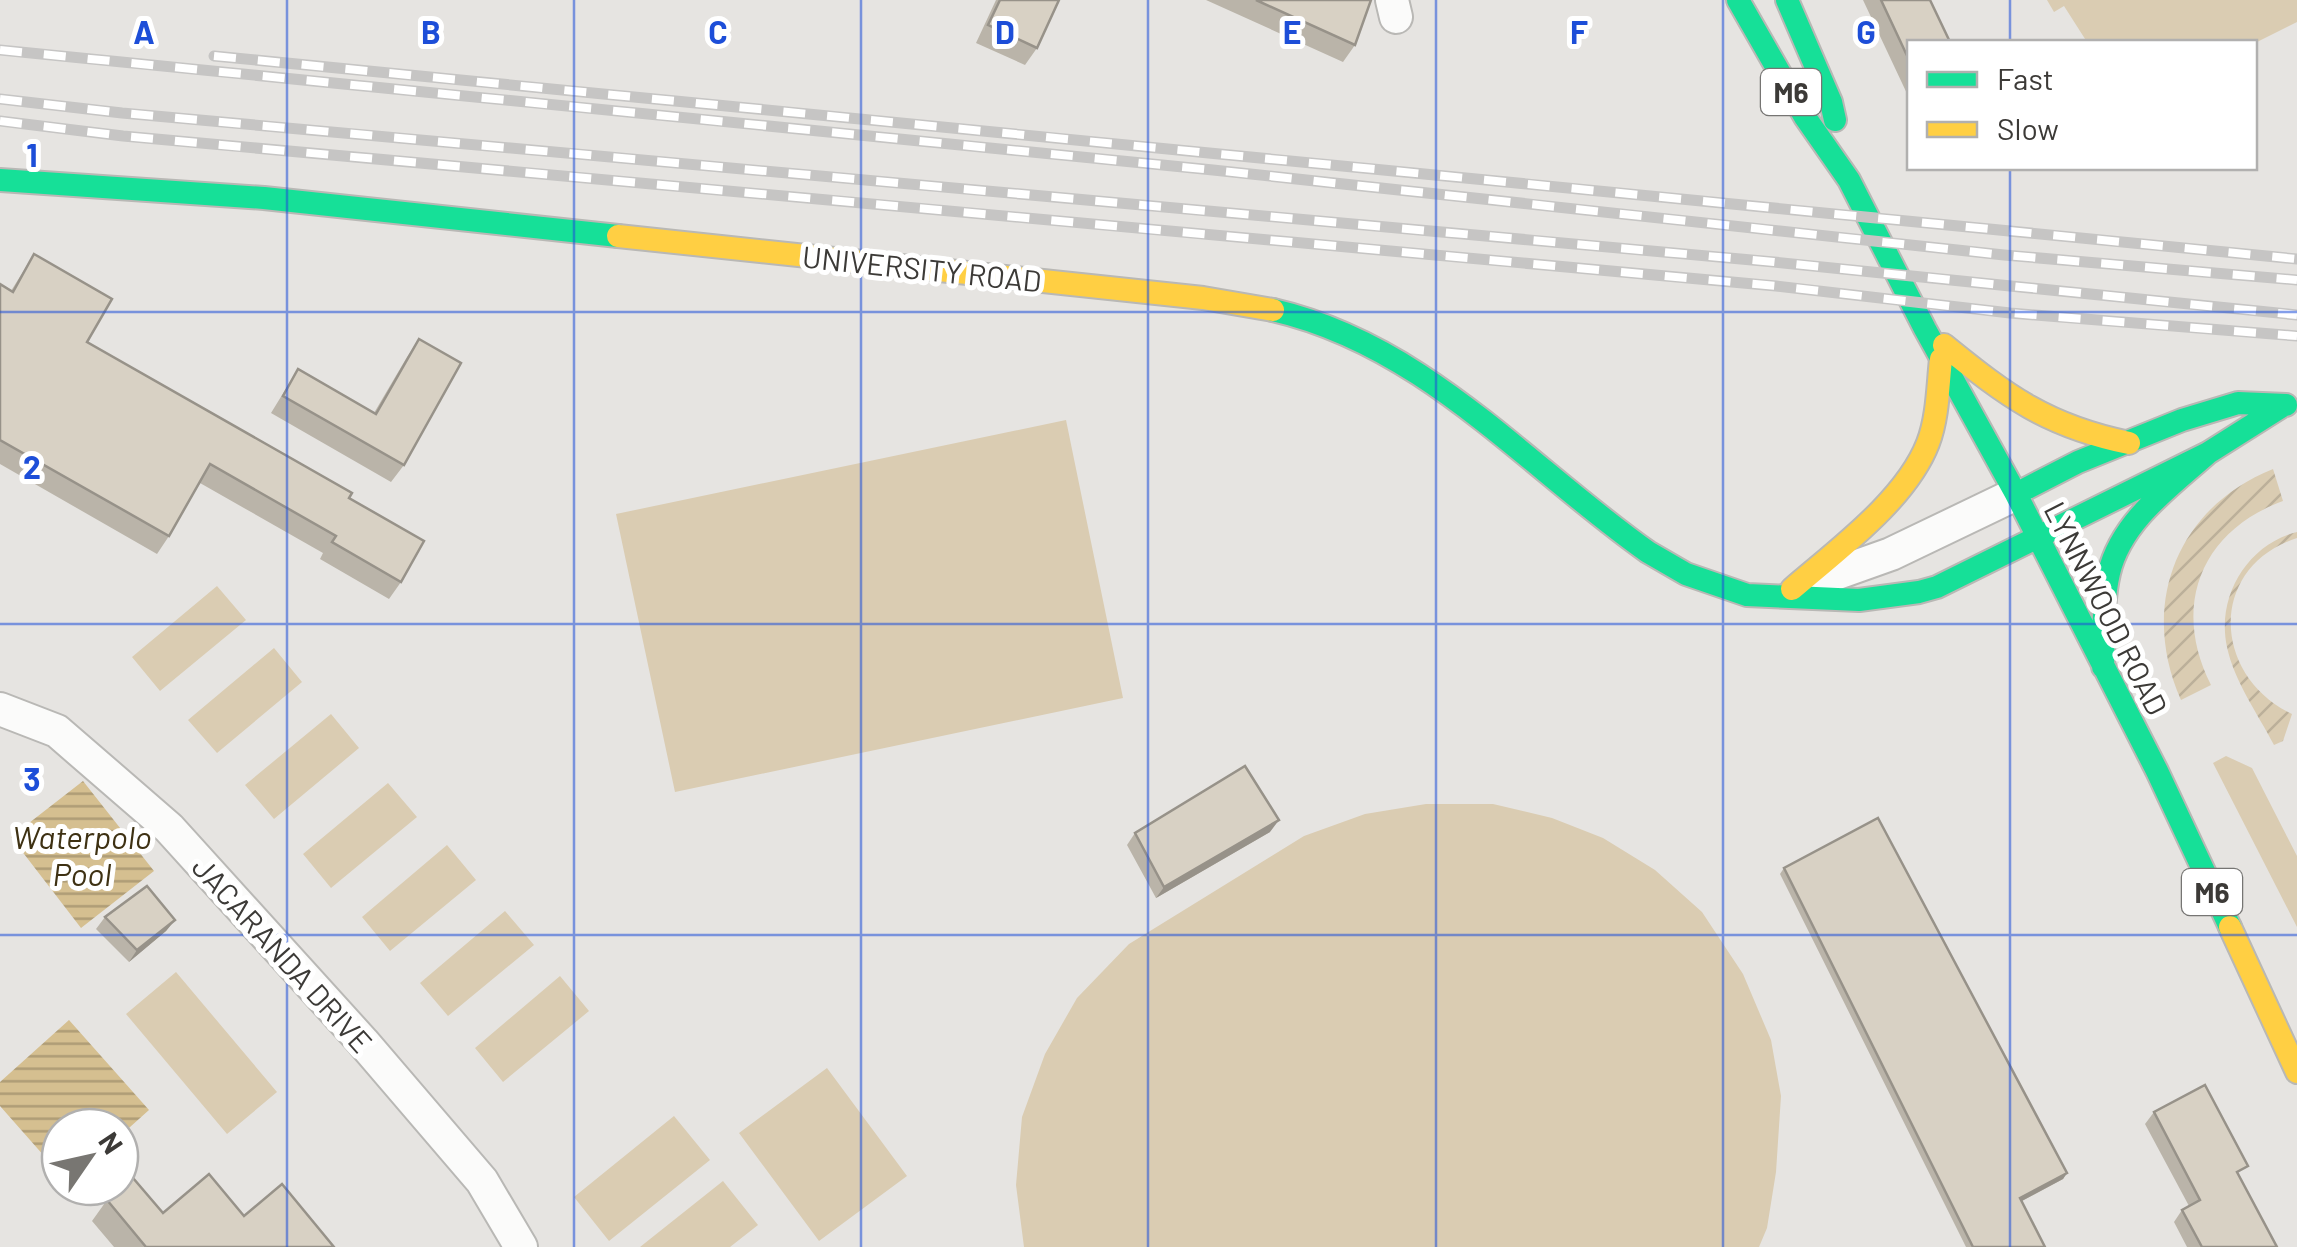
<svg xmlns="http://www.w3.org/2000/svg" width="2297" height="1247" font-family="Barlow,sans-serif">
	<defs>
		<pattern id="garden-furrows" width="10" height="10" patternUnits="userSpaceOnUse" patternTransform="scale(2.5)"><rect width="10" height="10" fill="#daccb2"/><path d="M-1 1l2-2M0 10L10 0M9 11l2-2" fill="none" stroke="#bcb09a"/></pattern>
		<pattern id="water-rules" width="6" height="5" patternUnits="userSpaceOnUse" patternTransform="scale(2.5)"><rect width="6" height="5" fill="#d5bf90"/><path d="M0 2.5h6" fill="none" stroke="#ae9c76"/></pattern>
	</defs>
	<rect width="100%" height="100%" fill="#e6e4e1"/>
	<!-- grass -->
	<path fill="#daccb2" d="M2047,0H2297V22L2255,43L2087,42L2064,6L2054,12Z
		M1066,420L1123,698L675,792L616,514Z
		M217,586L246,620L160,691L132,657Z
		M274,648L302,682L217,753L188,720Z
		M331,714L359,748L274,819L245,785Z
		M2226,756L2252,768L2297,856V927L2213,763Z
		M388,783L417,817L331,888L303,854Z
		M1426,804H1493L1552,818L1603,838L1655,870L1702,912L1743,974L1771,1040L1781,1096L1776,1172L1767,1228L1759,1247H1024L1016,1185L1022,1117L1045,1054L1077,998L1129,944L1304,836L1365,814Z
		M447,845L476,880L390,951L362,917Z
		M505,911L534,945L448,1016L420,983Z
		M176,972L277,1092L227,1134L126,1014Z
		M560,976L589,1011L503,1082L475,1048Z
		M827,1068L907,1176L819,1241L739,1133Z
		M674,1116L710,1160L609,1241L574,1197Z
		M723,1181L758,1225L730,1247H640Z"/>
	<!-- garden -->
	<path fill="url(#garden-furrows)" d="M2273,469L2283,501C2201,531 2171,606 2211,685L2181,700C2139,605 2176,508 2273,469Z
		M2297,532V538C2208,567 2211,675 2292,714L2283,741L2274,745C2258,714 2234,681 2227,647C2216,596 2248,544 2297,532Z"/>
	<!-- water -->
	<path fill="url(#water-rules)" d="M83,781L154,871L81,928L11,837Z
		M69,1020L149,1110L120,1136V1127H60V1174L0,1106V1082Z"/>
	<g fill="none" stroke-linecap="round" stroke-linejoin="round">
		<!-- street casing -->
		<g stroke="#b9b8b5" stroke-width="36">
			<path id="street" d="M1392,0L1396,17
				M1818,580L1891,554L2016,494
				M0,709L57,731L169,828L363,1042L482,1181L521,1247"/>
		</g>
		<!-- fast casing -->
		<g stroke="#b9b8b5" stroke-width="26">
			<path id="fast" d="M1738,0L1805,117L1849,180L1925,329L2016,494L2157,771L2230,927
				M1787,0L1831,102L1835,120
				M0,180L264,198L618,236
				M1273,310C1425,345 1526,466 1648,552L1686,574L1747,595L1859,600L1919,592L1937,587L2208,453L2284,405
				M2016,494L2078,462L2182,420L2238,403L2286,405
				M2103,667C2104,636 2102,603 2109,573C2121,521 2171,486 2208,453"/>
		</g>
		<!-- slow casing -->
		<g stroke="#b9b8b5" stroke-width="26">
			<path id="slow" d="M618,236L1203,298L1273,310
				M1944,345C2008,397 2047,426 2129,443
				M1792,589C1837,550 1906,500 1928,443C1938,417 1938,386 1941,359
				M2230,927L2297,1072"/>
		</g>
		<!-- street -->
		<use href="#street" stroke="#fbfbfa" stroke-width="32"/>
		<!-- fast -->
		<use href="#fast" stroke="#16e098" stroke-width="22"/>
		<!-- slow -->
		<use href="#slow" stroke="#ffcf43" stroke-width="22"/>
		<!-- rail casing -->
		<g stroke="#c6c5c4" stroke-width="11">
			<path id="rail" d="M0,50L1213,170L2004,255L2297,280
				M214,56L2297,259
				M0,99L122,113L1774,262L2297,315
				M0,121L123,136L1776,286L2010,313L2297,336"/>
		</g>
		<!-- rail -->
		<use href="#rail" stroke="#fff" stroke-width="8" stroke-dasharray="22" stroke-linecap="butt"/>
	</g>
	<!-- wall -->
	<path fill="#bab4a9" d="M996,0H1059L1037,48L1025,65L976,43Z
		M1206,0H1371L1355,45L1343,62Z
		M1863,0H1930L1910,42V100Z
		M34,254L87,342L349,498L401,582L389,599L320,559L323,553L200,483L169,536L157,554L0,464V284L11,291Z
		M419,339L404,465L391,482L271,413L298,369L374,413L407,357Z
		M1270,832L1156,898L1127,845L1135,833Z
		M1784,868L2067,1173L2063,1179L2022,1201L2045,1247H1966L1780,874Z
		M105,917L175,920L166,931L129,962L96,929Z
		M2154,1112L2240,1177L2277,1247H2187L2174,1222L2182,1210L2189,1206L2145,1124Z
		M107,1200L163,1213L244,1216L334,1247H114L92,1221Z"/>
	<!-- shaded-wall -->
	<path fill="#979289" d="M1279,820L1270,832L1156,898L1164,887Z
		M175,920L166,931L129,962L137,950Z
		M2067,1173L2063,1179L2016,1204L2020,1198Z"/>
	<!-- building -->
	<path fill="#d8d1c4" stroke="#979289" stroke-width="2.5" d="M1000,0H1059L1037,48L988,25Z
		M1256,0H1371L1355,45Z
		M1881,0H1930L1950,42H1910V62Z
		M34,254L112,299L87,342L352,493L349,498L424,541L401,582L332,542L336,536L210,464L169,536L0,440V284L13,292Z
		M419,339L461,363L404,465L283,396L298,369L376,414Z
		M1245,766L1279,820L1164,887L1135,833Z
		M1878,818L2067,1173L2020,1198L2045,1247H1973L1784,868Z
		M147,886L175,920L137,950L105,917Z
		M2205,1085L2248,1166L2237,1172L2277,1247H2202L2182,1210L2200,1200L2154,1112Z
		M209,1174L244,1216L282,1184L334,1247H146L107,1200L133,1178L163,1213Z"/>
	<!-- grid -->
	<path fill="none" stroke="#1d4ed8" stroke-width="2.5" stroke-opacity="0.55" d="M287,0V1247M574,0V1247M861,0V1247M1148,0V1247M1436,0V1247M1723,0V1247M2010,0V42M2010,168V1247M0,312H2297M0,624H2297M0,935H2297"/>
	<g text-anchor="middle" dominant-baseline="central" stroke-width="10" stroke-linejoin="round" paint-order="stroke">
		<!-- shield labels -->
		<g fill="#fff" stroke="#767573" stroke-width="2.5">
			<rect x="1761" y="69" width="60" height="46" rx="8"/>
			<rect x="2182" y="869" width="60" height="46" rx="8"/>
		</g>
		<g font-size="28" font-weight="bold" fill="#3c3a37">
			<text x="1791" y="92">M6</text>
			<text x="2212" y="892">M6</text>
		</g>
		<!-- street labels -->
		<g font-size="30" fill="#3c3a37" stroke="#fff">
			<text transform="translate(922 268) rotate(6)">UNIVERSITY ROAD</text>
			<text transform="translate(2107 608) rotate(63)">LYNNWOOD ROAD</text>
			<text transform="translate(283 954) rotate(48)">JACARANDA DRIVE</text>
		</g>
		<!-- water labels -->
		<g font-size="32" font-style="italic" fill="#3e3113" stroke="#fff">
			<text x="82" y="836">Waterpolo<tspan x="82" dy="37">Pool</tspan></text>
		</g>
	</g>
	<g font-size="32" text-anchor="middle" font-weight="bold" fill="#1d4ed8" stroke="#fff" stroke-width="10" stroke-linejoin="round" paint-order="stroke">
		<text x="144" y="44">A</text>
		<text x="431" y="44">B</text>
		<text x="718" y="44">C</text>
		<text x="1005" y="44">D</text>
		<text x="1292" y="44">E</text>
		<text x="1579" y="44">F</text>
		<text x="1866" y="44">G</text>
		<text x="32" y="167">1</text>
		<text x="32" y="479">2</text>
		<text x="32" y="791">3</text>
	</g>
	<!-- legend -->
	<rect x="1907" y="40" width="350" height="130" fill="#ffffff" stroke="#b1b0af" stroke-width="2.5"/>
	<rect x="1927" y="72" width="50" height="15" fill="#16e098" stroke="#b1b0af" stroke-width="2.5"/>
	<text x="1997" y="90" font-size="30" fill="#3c3a37">Fast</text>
	<rect x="1927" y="122" width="50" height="15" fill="#ffcf43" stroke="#b1b0af" stroke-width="2.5"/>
	<text x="1997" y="140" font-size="30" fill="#3c3a37">Slow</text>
	<!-- north arrow -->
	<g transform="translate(90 1157) rotate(56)"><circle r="48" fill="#ffffff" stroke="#b1b0af" stroke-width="2.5"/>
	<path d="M0-8L18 38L0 25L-18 38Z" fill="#787672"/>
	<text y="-15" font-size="28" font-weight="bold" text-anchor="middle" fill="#3c3a37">N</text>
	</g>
</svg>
